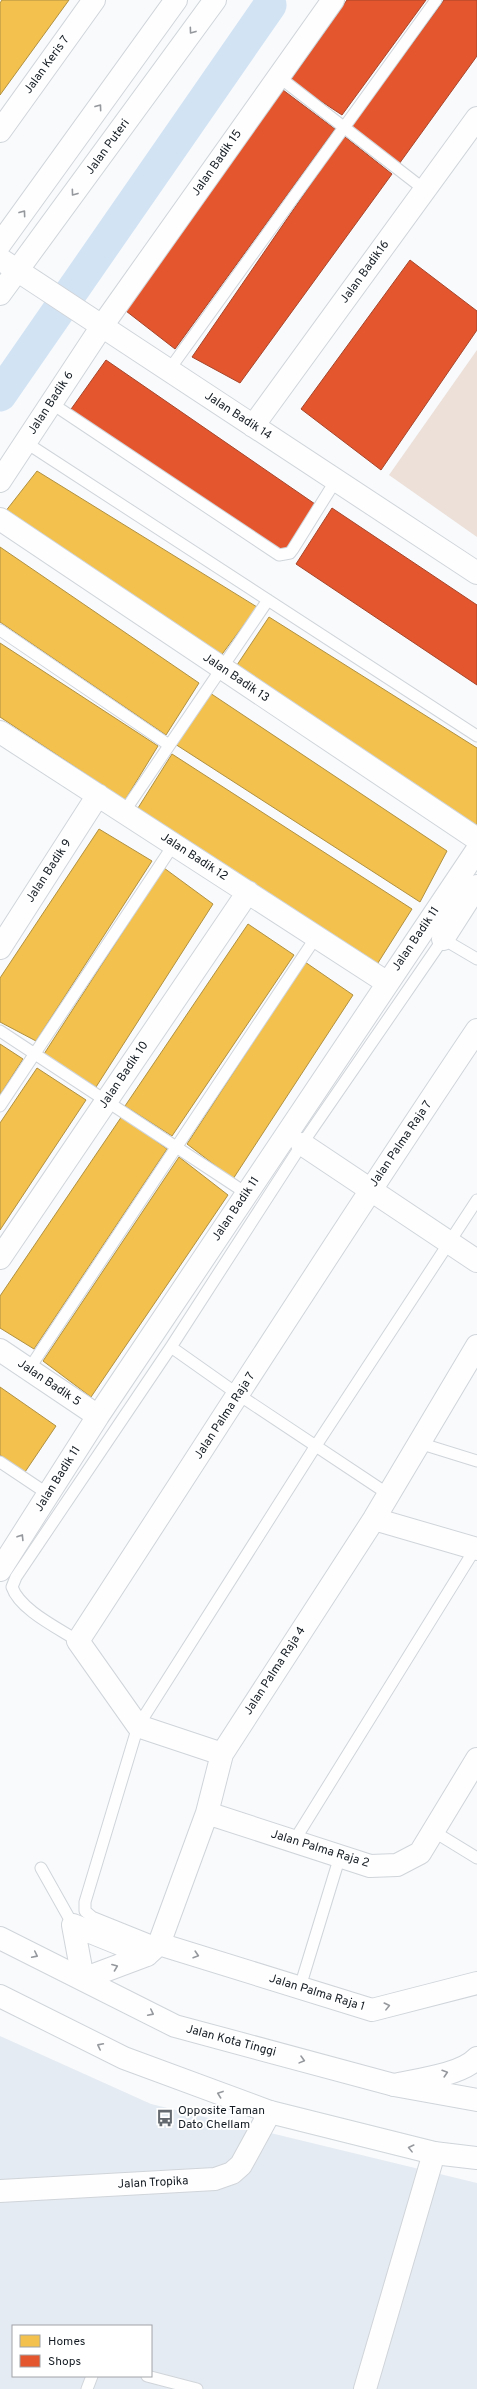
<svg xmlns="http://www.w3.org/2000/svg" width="477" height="2389" font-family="Overpass,sans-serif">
	<rect width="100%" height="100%" fill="#f8fafc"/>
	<!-- built -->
	<path fill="#e5ebf2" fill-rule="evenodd" d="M0,2036L151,2104L477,2183V2389H0ZM13,2326H151V2376H13Z"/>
	<!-- green -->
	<path fill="#ece0d9" d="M477,350V537L389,475Z"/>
	<!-- homes -->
	<path fill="#f2c14e" stroke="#b09041" d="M2,0H69L0,95V3Z
		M37,471L257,607L220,657L5,512Z
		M0,547L199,683L166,735L0,622Z
		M269,617L477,748V828L235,668Z
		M0,643L158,746L125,800L0,717Z
		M210,693L447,851L420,902L175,744Z
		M172,754L412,909L376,966L138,808Z
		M99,829L152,861L36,1041L0,1022V978Z
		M164,868L213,904L96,1087L44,1054Z
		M248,924L294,955L172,1136L125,1106Z
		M305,962L353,995L233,1179L187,1144Z
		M0,1044L23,1059L0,1095Z
		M37,1068L86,1100L0,1230V1123Z
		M122,1116L167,1149L34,1349L0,1328V1296Z
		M179,1157L228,1195L91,1397L43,1361Z
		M0,1387L56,1426L25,1472L0,1455Z"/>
	<!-- shops -->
	<path fill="#e4572e" stroke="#a6452b" d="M347,0H426L342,115L290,81Z
		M444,0H477V56L399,164L351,127Z
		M283,90L335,129L175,349L126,311Z
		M344,136L392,174L240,383L192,357Z
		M410,260L477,311V330L381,470L301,409Z
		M106,360L315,504L284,552L69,412Z
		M332,508L477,605V685L296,564Z"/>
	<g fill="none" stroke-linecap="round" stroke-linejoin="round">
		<!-- stream -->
		<path stroke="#d2e3f4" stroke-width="5.5" d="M270,5L274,0"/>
		<!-- river -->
		<path stroke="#d2e3f4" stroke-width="33" d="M0,395L270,5"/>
		<!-- service casing -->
		<g stroke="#d0d5da" stroke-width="13">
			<path id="service" d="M279,77L425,190
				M169,370L436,0
				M51,403L279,555L290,553L293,549L336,480
				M25,442L477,736
				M0,630L169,745
				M124,812L268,600
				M0,1031L246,1193
				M0,1106L174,844
				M171,1347L239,1395L388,1494
				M29,1369L316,937
				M419,1443L477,1461
				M0,1462L48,1494
				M78,1641C58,1628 20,1610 12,1587L16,1577L171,1347L302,1144L443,939L477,959
				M433,1831L477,1858
				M294,1841L475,1549
				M41,1868L73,1925
				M159,1944L92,1917L85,1911V1902L138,1726L315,1447L477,1200
				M300,1987L340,1856
				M147,2376L197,2389
				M87,2389L92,2376"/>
		</g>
		<!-- minor casing -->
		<g stroke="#d0d5da" stroke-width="24">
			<path id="minor" d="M0,131L94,0
				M0,259L477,573
				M253,426L477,118
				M0,481L102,326L333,0
				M0,519L477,839
				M0,732L386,982
				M443,939L477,886
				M0,948L98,795
				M302,1144L477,1261
				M0,1258L248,892
				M0,1350L98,1416
				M374,1519L477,1549
				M0,1570L98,1416L477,850
				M222,1754L138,1726L78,1641C211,1437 341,1232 477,1030
				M207,1813L370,1866L397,1865L420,1853L477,1759
				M73,1925L83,1979L147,1955L159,1944L207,1813L222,1754L374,1519L477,1346
				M73,1925L147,1955
				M159,1944L372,2010L477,1983
				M365,2389L434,2153"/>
		</g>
		<!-- tertiary casing -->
		<g stroke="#d0d5da" stroke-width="24">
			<path id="tertiary" d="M394,2085C417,2080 461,2075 477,2058
				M0,2191L215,2179L232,2173L241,2165L270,2112"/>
		</g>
		<!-- secondary casing -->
		<g stroke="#d0d5da" stroke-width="24">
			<path id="secondary" d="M0,244L176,0
				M0,294L215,0"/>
		</g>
		<!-- trunk casing -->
		<g stroke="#d0d5da" stroke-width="24">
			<path id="trunk" d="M0,1938L175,2026L394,2085L477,2100
				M0,1996L124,2058L270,2112L434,2153L477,2158"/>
		</g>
		<!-- service -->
		<use href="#service" stroke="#fefeff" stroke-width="11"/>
		<!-- minor -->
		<use href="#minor" stroke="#fefeff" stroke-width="22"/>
		<!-- tertiary -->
		<use href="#tertiary" stroke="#fefeff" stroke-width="22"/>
		<!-- secondary -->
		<use href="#secondary" stroke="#fefeff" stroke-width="22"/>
		<!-- trunk -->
		<use href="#trunk" stroke="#fefeff" stroke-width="22"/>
	</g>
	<!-- one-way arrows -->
	<defs><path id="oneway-chevron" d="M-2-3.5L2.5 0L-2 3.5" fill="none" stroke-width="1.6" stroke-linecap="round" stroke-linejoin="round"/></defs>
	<g stroke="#95989c">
		<use href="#oneway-chevron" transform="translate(192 31) rotate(126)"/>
		<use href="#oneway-chevron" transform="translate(99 107) rotate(-54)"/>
		<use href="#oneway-chevron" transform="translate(74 193) rotate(126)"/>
		<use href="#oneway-chevron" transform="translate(23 213) rotate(-54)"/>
		<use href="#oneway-chevron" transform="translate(21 1537) rotate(-58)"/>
		<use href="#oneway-chevron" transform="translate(35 1955) rotate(26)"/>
		<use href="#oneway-chevron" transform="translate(196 1955) rotate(17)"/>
		<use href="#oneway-chevron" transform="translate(115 1967) rotate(-21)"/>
		<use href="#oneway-chevron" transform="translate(387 2006) rotate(-14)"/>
		<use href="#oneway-chevron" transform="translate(151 2013) rotate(27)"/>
		<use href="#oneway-chevron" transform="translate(100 2046) rotate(-153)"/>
		<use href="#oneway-chevron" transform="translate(302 2060) rotate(15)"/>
		<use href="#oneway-chevron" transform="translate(445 2073) rotate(-17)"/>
		<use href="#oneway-chevron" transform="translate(220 2094) rotate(-160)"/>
		<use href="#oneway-chevron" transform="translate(411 2148) rotate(-166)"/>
	</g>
	<!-- icons -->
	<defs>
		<g id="bus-bare" transform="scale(1.38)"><path d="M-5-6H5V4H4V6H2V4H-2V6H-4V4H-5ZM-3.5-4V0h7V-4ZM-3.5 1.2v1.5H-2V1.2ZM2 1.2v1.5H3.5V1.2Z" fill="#646a6f" stroke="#fff" stroke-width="2.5" paint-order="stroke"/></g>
	</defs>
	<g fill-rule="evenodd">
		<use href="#bus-bare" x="165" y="2118"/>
	</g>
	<g text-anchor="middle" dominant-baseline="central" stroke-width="4" stroke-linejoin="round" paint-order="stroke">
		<!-- street labels -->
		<g font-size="12" fill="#151c23" stroke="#fff">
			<text transform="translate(47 65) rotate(-54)">Jalan Keris 7</text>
			<text transform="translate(108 147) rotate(-54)">Jalan Puteri</text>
			<text transform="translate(217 163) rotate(-55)">Jalan Badik 15</text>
			<text transform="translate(365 272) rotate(-54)">Jalan Badik16</text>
			<text transform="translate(51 403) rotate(-57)">Jalan Badik 6</text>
			<text transform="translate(238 416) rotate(33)">Jalan Badik 14</text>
			<text transform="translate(236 678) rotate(34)">Jalan Badik 13</text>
			<text transform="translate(194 857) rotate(33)">Jalan Badik 12</text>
			<text transform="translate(49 871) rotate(-57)">Jalan Badik 9</text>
			<text transform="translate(416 939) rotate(-56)">Jalan Badik 11</text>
			<text transform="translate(124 1075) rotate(-56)">Jalan Badik 10</text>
			<text transform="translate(401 1144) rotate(-56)">Jalan Palma Raja 7</text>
			<text transform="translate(236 1209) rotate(-56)">Jalan Badik 11</text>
			<text transform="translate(49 1383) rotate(34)">Jalan Badik 5</text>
			<text transform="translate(225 1416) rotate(-57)">Jalan Palma Raja 7</text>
			<text transform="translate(58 1479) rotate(-58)">Jalan Badik 11</text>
			<text transform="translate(275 1671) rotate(-57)">Jalan Palma Raja 4</text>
			<text transform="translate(320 1849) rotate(17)">Jalan Palma Raja 2</text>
			<text transform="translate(317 1993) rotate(17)">Jalan Palma Raja 1</text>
			<text transform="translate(231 2041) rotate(15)">Jalan Kota Tinggi</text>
			<text transform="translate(153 2183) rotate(-3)">Jalan Tropika</text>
		</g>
		<!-- poi labels -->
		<g font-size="12" fill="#151c23" stroke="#fff" text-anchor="start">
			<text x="178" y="2111">Opposite Taman<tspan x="178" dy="14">Dato Chellam</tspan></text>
		</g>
	</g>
	<!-- legend -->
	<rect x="12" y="2325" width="140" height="52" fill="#ffffff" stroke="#a1a4a7"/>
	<rect x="20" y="2335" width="20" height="12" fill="#f2c14e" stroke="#a1a4a7"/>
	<text x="48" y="2345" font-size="12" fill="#151c23">Homes</text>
	<rect x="20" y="2355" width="20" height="12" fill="#e4572e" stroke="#a1a4a7"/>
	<text x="48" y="2365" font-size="12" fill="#151c23">Shops</text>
</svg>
